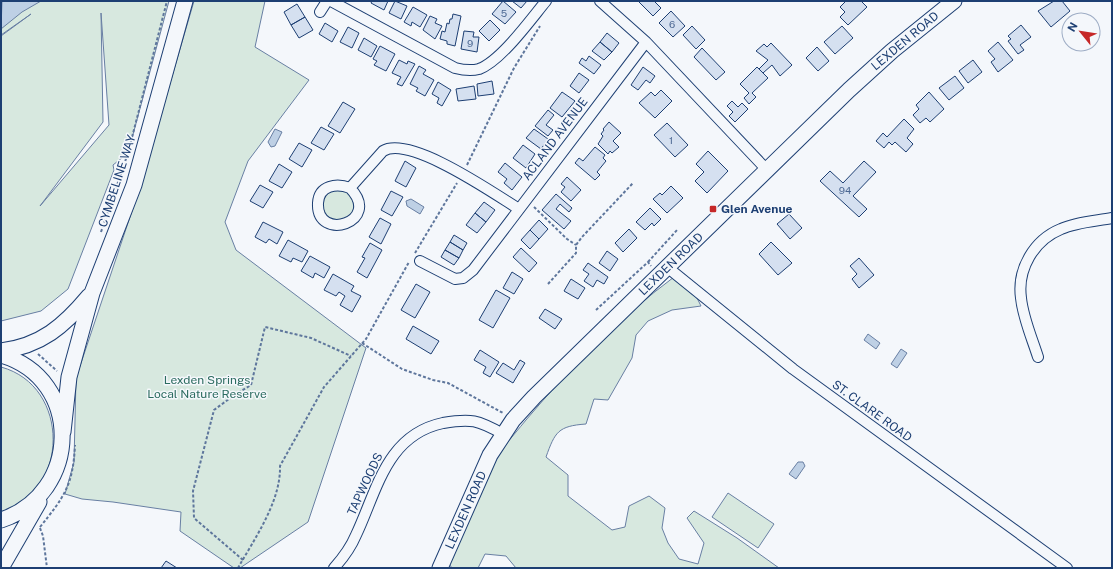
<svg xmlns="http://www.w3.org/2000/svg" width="1113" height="569" font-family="'Public Sans',sans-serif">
	<rect width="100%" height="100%" fill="#f4f7fb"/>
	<!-- green -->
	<path fill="#d7e8df" stroke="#687fa3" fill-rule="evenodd" d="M1,1H169L128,153L113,165L114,170L68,289L41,311L1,321V36L31,14L1,35ZM101,13L109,125L40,206L103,122Z
		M194,1H265L255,47L309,80L248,161L225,222L236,250L366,348L308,522L240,568H234L180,531L181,512L113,502L82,499L65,494L74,462L76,378L138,193Z
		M337,187L353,195L354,213L341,222L326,217L321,202L322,196Z
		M674,277L694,292L701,306L672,310L648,321L636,335L632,358L608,400L594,399L586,424C558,426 555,432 546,457L568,475V496L612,530L625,527L629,506L649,496L665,508L662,528L668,543L679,559L698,564L704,543L687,518L694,511L737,538L779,568H516L506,556L485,554L478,568H452L449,564C461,534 472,502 486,474C496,455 512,437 526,420C570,368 619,318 674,277Z
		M1,367C71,386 70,493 1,513Z
		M728,493L774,524L758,548L712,517Z"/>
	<!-- water -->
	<path fill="#bed0e5" stroke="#687fa3" d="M2,1H41L22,12L1,29Z
		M275,129L282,132L275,146L271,147L268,142Z
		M411,199L424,207L420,214L407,206L406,201Z
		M868,334L880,343L876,349L864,340Z
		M901,349L907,353L897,368L891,364Z
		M798,462H803L805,466L796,479L789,474Z"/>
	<!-- building -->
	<path fill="#d5e0f0" stroke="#1d3f73" d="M372,1H388L384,10L371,3Z
		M395,1L407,6L401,19L389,13Z
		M503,1L516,12L505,24L492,14Z
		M512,1H527L521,8Z
		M638,1H654L661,8L653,16Z
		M846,1H861L867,7L848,25L840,17L845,12L840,7Z
		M1054,1H1062L1070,11L1051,27L1038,11Z
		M297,4L305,17L291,25L284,12Z
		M413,7L427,15L420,27L412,22L411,26L404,22Z
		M671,11L685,26L673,37L659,23Z
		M453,14L461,16L455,46L447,44V41L440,39L442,31L445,32L447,23L449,24L450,19H452Z
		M430,16L437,19L435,23L442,26L435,39L423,30Z
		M305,17L313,30L299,38L291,25Z
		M490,20L500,30L489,41L479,31Z
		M325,23L338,31L332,42L319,34Z
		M1021,25L1031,37L1020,45L1024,50L1018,54L1008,41L1011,39L1008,36Z
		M692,26L705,40L696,49L683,35Z
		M842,26L853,38L835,54L824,42Z
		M348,27L359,33L352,48L340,42Z
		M464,31L474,32L473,37H479L477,52L461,49Z
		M607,33L619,43L612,52L600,42Z
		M364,38L377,46L371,57L358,50Z
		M600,42L612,52L604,60L592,51Z
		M998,42L1013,60L998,72L991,62L995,59L988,51Z
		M771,43L792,65L780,76L772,65L763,73L759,69L768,60L756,51L764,44L767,47Z
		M380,46L395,54L386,71L374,65L377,61L373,59Z
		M817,47L829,61L818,71L806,58Z
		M702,48L725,72L716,80L694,57Z
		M589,56L601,65L594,74L579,63L582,58L586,61Z
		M399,60L407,64L408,61L415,64L402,86L397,84L401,77L392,73Z
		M973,60L982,72L968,83L959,71Z
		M419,66L426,70L423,74L434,80L425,96L416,91L418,88L410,84Z
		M643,67L655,76L650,83L646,80L638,90L631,85Z
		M757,67L768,78L752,93L756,97L749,104L744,98L749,93L740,84Z
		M579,73L589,80L579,93L570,86Z
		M955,76L964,88L949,100L939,88Z
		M492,81L494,94L478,96L477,84Z
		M438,82L451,90L442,106L437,103L439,98L432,94Z
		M474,86L476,99L458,101L456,89Z
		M661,90L672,101L655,118L639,103L651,92L655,96Z
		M562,92L575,101L562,117L550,108Z
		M929,92L944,109L930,122L926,118L920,123L913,115L919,109L916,105Z
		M732,101L738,107L742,103L748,109L735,122L729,116L733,112L727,106Z
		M343,102L355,109L340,133L328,126Z
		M548,110L554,115L546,125L553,130L548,136L535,126Z
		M904,119L914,129L907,138L913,144L906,152L895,142L892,145L889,142L884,148L876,141L883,133L887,137Z
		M609,122L621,133L613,141L619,147L612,153L610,151L608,154L598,144L603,136L601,134L604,130L603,129Z
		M667,123L688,145L675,157L654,135Z
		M321,127L334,134L324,150L311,143Z
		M534,129L548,139L541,149L526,138Z
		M299,143L312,150L302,167L289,159Z
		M523,145L535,154L526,168L513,158Z
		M595,147L605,155L603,158L606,161L597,172L600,175L595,180L575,163L579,158L583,161Z
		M708,151L728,171L707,193L695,181L704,172L696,164Z
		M405,161L416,168L406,187L395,181Z
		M864,161L876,172L853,196L867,209L859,217L820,181L830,171L843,183Z
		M505,163L522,177L512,190L504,183L507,179L498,172Z
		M279,164L292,172L282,188L269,181Z
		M567,177L581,190L571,201L561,192L565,187L561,184Z
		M260,185L273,192L263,208L250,201Z
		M671,186L683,198L667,213L653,199L660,193L662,195Z
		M391,191L403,197L392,216L381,210Z
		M556,194L572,208L569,212L560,204L556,209L571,221L564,229L542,210Z
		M484,202L495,210L486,222L475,213Z
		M650,208L661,219L654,226L652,223L645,230L636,222Z
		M475,213L486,222L477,233L466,225Z
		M789,214L802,228L790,239L777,224Z
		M380,218L391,224L381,244L369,237Z
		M539,220L548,229L539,239L530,230Z
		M263,222L283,232L277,244L269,239L266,243L255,237Z
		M629,229L637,238L623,252L615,243Z
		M530,230L539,239L530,249L521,240Z
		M454,235L467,243L463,250L450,242Z
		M288,240L308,251L302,262L293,258L291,262L279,256Z
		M450,242L463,250L459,258L445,250Z
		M771,242L792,263L778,275L759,254Z
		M370,243L382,250L367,278L357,272L365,258L362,257Z
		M521,248L537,263L529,272L513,257Z
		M445,250L459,258L454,265L441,257Z
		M607,251L618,259L610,271L599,263Z
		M310,256L330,267L324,278L315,273L313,278L301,271Z
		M859,258L874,275L859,288L852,279L857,274L850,266Z
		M588,263L608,277L604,284L597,280L593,287L584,281L589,274L583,270Z
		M512,272L523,279L514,294L503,288Z
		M333,274L354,286L351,291L361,296L352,312L340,305L345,296L339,292L336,296L324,290Z
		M571,279L585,288L578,299L564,291Z
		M416,284L430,292L415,318L401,310Z
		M496,290L510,298L493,328L479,320Z
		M545,309L562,319L555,329L539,318Z
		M413,326L439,341L431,354L406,339Z
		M480,350L499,362L490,377L483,373L486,367L474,360Z
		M520,360L525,363L513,383L496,373L503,363L514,370Z
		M166,561L177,568H161Z"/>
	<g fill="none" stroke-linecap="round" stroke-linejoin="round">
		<!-- minor casing -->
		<g stroke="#1d3f73" stroke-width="12">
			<path id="minor" d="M331,1L455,68C463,70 471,71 479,69C501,61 531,19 546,1
				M600,1L646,42L767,170
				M320,12L327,1
				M350,188C337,183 319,185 318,203C316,243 383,222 350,188L383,151C410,135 493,193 519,209
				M420,261L455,279L463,278L473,270L646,42
				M667,267L793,369L1067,568
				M1038,357C1032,338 1023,318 1021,298C1017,269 1034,240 1061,229C1076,222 1096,221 1112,218
				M334,568C343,558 351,547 356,535C377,491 386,435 443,423C471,418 478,420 503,434"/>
		</g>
		<!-- primary casing -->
		<g stroke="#1d3f73" stroke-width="17">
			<path id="primary" d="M1,351C41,346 64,326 89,296
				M1,355C84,379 81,494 1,520
				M63,432L69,377L92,293L134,185L185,1
				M1,568L39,502
				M440,568L490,455L513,420L534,397L849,90L892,51L954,1"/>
		</g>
		<!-- path -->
		<path stroke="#5e769c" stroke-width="2" stroke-dasharray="3 2" stroke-linecap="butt" d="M467,165L514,68L540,26
			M534,207L567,239L576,245
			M101,232L128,153L167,1
			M415,253L457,183
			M648,262L678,229
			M548,284L576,253V245L582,237L633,183
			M596,310L648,262L651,266
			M362,343L402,369L433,380L448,383L503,413
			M38,354L57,371
			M40,527C64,497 73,486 75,445
			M40,528L43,536L47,568
			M243,560L194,518L193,491L214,410L233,396L251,385L265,327L311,338L351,356
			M238,568C255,538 281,501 280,466L324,387L366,339L409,262"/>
		<!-- minor -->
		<use href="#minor" stroke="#f4f7fb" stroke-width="10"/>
		<!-- primary -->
		<use href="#primary" stroke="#f4f7fb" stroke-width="15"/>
	</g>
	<!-- markers -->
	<rect fill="#c62828" stroke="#f4f7fb" stroke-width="1.5" x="709" y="205" width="8" height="8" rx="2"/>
	<g text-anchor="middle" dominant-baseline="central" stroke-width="3" stroke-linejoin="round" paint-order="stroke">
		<!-- number labels -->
		<g font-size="10" fill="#4b6792">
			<text x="504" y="13">5</text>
			<text x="672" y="24">6</text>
			<text x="470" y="43">9</text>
			<text x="671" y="140">1</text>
			<text x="845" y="190">94</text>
		</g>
		<!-- street labels -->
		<g font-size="12" fill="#1d3f73" stroke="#f4f7fb">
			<text transform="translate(905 41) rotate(-40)">LEXDEN ROAD</text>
			<text transform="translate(555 139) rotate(-53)">ACLAND AVENUE</text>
			<text transform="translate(117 181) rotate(-72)">CYMBELINE WAY</text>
			<text transform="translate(671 264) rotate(-44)">LEXDEN ROAD</text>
			<text transform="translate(872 411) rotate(36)">ST. CLARE ROAD</text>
			<text transform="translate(365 484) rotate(-65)">TAPWOODS</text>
			<text transform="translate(466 510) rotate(-66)">LEXDEN ROAD</text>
		</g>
		<!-- poi labels -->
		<g font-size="12" font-weight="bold" fill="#1d3f73" stroke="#f4f7fb" text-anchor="start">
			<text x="721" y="209">Glen Avenue</text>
		</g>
		<!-- park labels -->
		<g font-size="12" fill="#2c6c60" stroke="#f4f7fb">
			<text x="207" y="380">Lexden Springs<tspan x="207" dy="14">Local Nature Reserve</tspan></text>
		</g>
	</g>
	<!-- border -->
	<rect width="1113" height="569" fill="none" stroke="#1d3f73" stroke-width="4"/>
	<!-- north arrow -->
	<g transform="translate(1081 32) rotate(300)"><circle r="19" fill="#f4f7fb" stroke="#9eadc5"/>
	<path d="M0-3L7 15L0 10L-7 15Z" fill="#c62828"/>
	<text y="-6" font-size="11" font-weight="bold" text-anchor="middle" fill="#1d3f73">N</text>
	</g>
</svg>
